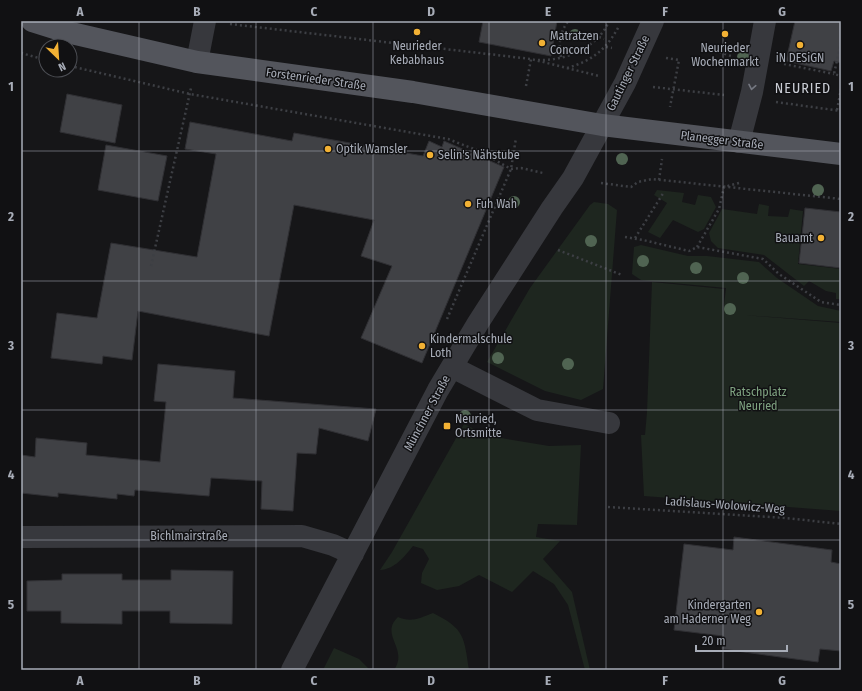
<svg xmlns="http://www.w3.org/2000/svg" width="862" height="691" font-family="'Fira Sans Condensed',sans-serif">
	<rect width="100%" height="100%" fill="#161618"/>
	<!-- green -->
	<path fill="#1e261f" d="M657,190L684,193L682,202L695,205L698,195L711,197L716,207L704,229L698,232L673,220L660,238L648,232L667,203L654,195Z
		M594,202L608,204L617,210L603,389L581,400L545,391L487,362L530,288L590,205Z
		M759,204L769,206L768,216L788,217L790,209L803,211L798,264L841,269V299H836V293L826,291L809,281L804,286L764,255L718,248L711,241L709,233L722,209L757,214Z
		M641,245L688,256H707L759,262L777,278L818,306L841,311V322L744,315L841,323V511L644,496L641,435H645L647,412L652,282L724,289L723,314L726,288L641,280L632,274L634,247Z
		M464,424L489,436L549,446L581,445L577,525L538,524L536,537L560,541L543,559L572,592L590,670H585L568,605L554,584L533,571L512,592L479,575L459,586L437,590L421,583L422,573L429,559L423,549L413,546C404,557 395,569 380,570L392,552Z
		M433,613C465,629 464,637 469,670H394C409,648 379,635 398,617C411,623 420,618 433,613Z
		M334,648L359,659L370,670H323Z"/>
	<!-- building -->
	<path fill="#404145" stroke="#303034" d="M483,21H557L551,56L479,42Z
		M795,21H841V63L834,61L831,71L786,61Z
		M67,94L122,105L115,143L60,132Z
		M190,122L292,141L294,133L423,156L429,141L442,147L444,141L504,167L422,363L361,338L392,266L361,256L374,220L294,205L269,336L138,311L132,360L103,356L102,364L51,358L57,313L97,318L111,243L197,257L216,154L185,149Z
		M106,145L167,156L158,201L98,190Z
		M805,208L841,212V268L799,263Z
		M158,364L235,371L233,398L376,409L368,441L319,428L316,454L297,453L293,511L261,509L262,481L211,478L209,496L135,490L134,496L117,494V499L58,493V497L21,493V455L35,457L36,438L87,443L86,455L160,462L166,402L154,401Z
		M734,537L832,550L831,562L841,564V651L820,649L818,662L780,657L722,649L723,636L674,630L684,544L733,550Z
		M171,570L233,571L232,624L170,623V611H122V624L61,623V611H27V581L62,580V574H122V580H171Z"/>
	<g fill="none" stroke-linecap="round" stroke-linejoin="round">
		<!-- path -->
		<path stroke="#3d3f44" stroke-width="2.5" stroke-dasharray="2 3" stroke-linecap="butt" d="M230,24L531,59L599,76
			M599,37L604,39
			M841,42L834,74L841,76
			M606,47L612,48
			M710,49L731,56
			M21,53L46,60
			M561,57C558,43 560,33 568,21
			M666,58L679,60L670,107
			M538,60C565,61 598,48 609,21
			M784,64L834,74
			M70,66L190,94L448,139L479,151L511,169L521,168L543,173
			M567,68C592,61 607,49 619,26
			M526,86L531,59
			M653,87L724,95
			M776,102L841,111
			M837,110L841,89
			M659,180L662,159
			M601,183L631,187L638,182L652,179L841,199
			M625,237L643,240L689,251L697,247L763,259L779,274L821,302L841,305
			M635,238L664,192
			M697,247L719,209L724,187L739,183
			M558,250L622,275
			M151,266L191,88
			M447,319L511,169L516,138
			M608,507L786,518L841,524"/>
		<!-- minor -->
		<path stroke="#37383d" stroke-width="22" d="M197,62L205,21
			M739,142L752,92L765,21
			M452,367L537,410L609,423
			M21,537L302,536L333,545L353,554
			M292,670L438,390L478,323L552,208L573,178L625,83L653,21"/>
		<!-- major -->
		<path stroke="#53555c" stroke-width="22" d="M32,21L67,32L197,62L413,92L602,125L841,154"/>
	</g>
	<!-- trees -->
	<g fill="#506452">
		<circle cx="575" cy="35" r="6"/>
		<circle cx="743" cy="57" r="6"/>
		<circle cx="622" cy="159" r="6"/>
		<circle cx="818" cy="190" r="6"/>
		<circle cx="514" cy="202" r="6"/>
		<circle cx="591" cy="241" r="6"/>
		<circle cx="643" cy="261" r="6"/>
		<circle cx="696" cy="268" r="6"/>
		<circle cx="743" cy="278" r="6"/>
		<circle cx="730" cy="309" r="6"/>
		<circle cx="498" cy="358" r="6"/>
		<circle cx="568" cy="364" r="6"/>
		<circle cx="465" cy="416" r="6"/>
	</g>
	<!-- one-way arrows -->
	<defs><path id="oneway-chevron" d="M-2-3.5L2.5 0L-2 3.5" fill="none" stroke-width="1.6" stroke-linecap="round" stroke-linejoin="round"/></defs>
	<use stroke="#757881" href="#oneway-chevron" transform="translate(752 87) rotate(101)"/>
	<!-- grid -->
	<path fill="none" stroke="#a8adb8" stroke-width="1" stroke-opacity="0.55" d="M139,21V670M256,21V670M373,21V670M489,21V670M606,21V670M723,21V670M21,151H841M21,281H841M21,410H841M21,540H841"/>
	<!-- markers -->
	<g fill="#f2b134" stroke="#111113" stroke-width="1.5">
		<circle cx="417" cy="32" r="4"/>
		<circle cx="725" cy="34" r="4"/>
		<circle cx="542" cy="43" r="4"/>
		<circle cx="800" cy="45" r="4"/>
		<circle cx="328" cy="149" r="4"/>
		<circle cx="430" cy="155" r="4"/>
		<circle cx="468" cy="204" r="4"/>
		<circle cx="821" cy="238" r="4"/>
		<circle cx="422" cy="346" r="4"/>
		<rect x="443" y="422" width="8" height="8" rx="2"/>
		<circle cx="759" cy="612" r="4"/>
	</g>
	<g text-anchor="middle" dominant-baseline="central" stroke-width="3" stroke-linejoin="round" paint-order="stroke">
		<!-- poi labels -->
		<g font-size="12" fill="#a8adb8" stroke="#111113" text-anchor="start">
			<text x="550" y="36">Matratzen<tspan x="550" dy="14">Concord</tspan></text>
			<text x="417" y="46" text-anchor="middle">Neurieder<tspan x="417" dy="14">Kebabhaus</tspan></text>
			<text x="725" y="48" text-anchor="middle">Neurieder<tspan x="725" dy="14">Wochenmarkt</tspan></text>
			<text x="800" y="58" text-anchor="middle">iN DESiGN</text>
			<text x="336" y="149">Optik Wamsler</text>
			<text x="438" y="155">Selin's Nähstube</text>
			<text x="476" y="204">Fuh Wah</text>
			<text x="813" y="238" text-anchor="end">Bauamt</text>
			<text x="430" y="339">Kindermalschule<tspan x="430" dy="14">Loth</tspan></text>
			<text x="455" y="419">Neuried,<tspan x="455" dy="14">Ortsmitte</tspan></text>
			<text x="751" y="605" text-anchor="end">Kindergarten<tspan x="751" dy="14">am Haderner Weg</tspan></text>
		</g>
		<!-- street labels -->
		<g font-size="12" fill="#a8adb8" stroke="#111113">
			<text transform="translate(628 73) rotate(-64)">Gautinger Straße</text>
			<text transform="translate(316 79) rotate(8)">Forstenrieder Straße</text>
			<text transform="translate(722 140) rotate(7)">Planegger Straße</text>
			<text transform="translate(427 413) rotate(-62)">Münchner Straße</text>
			<text transform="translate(725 505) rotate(4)">Ladislaus-Wolowicz-Weg</text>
			<text x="189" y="536">Bichlmairstraße</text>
		</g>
		<!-- park labels -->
		<g font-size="12" fill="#7fa381" stroke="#111113">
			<text x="758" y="392">Ratschplatz<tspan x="758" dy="14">Neuried</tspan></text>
		</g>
		<!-- quarter labels -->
		<g font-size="14" letter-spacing="1" fill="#c9ccd4" stroke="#111113">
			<text x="803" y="88">NEURIED</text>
		</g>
	</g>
	<!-- border -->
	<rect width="862" height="691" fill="none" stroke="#111113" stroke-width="44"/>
	<!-- north arrow -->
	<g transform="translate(58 58) rotate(155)"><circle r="19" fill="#111113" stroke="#4d4f55"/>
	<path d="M0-3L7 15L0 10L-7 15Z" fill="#f2b134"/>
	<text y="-6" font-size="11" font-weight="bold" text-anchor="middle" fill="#a8adb8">N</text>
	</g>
	<!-- scale -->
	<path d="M696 645v6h91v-6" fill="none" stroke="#a8adb8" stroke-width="2"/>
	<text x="702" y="645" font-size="12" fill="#a8adb8" stroke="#111113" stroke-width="3" paint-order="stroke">20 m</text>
	<rect x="22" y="22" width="818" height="647" fill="none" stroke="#a8adb8" stroke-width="1.5"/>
	<g font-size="13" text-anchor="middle" font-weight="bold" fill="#a8adb8">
		<text x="80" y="16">A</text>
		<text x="197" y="16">B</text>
		<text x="314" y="16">C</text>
		<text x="431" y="16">D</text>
		<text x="548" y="16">E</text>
		<text x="665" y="16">F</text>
		<text x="782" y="16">G</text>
		<text x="11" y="91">1</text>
		<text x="851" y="91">1</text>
		<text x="11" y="221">2</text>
		<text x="851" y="221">2</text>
		<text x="11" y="350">3</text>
		<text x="851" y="350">3</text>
		<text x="11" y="479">4</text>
		<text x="851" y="479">4</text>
		<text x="11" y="609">5</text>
		<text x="851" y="609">5</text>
		<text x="80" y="685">A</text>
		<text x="197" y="685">B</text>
		<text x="314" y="685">C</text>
		<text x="431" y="685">D</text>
		<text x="548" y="685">E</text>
		<text x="665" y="685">F</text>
		<text x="782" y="685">G</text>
	</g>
</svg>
